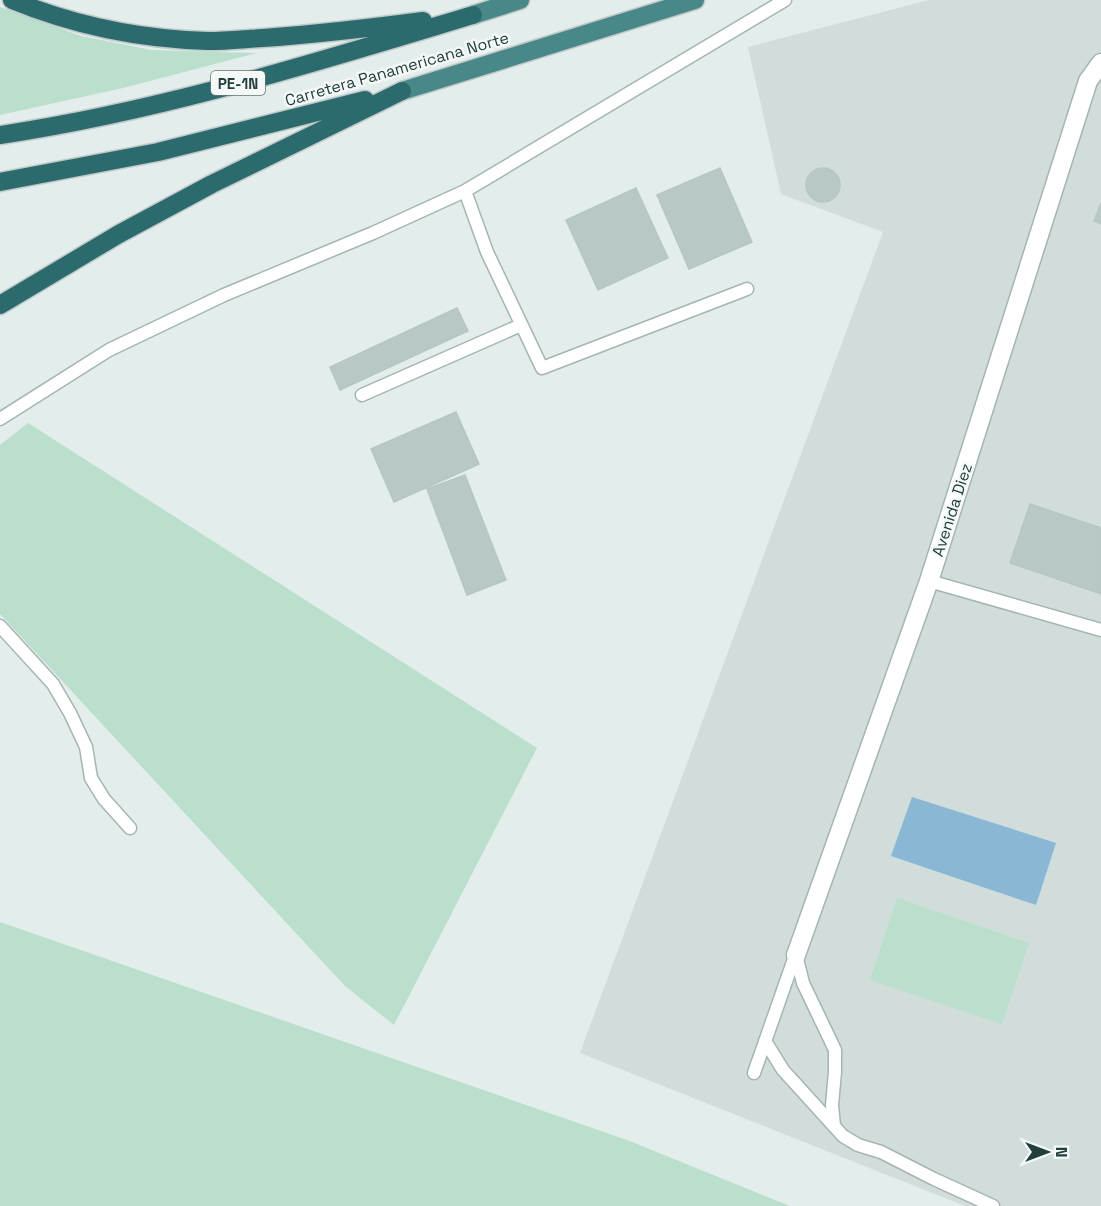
<svg xmlns="http://www.w3.org/2000/svg" width="1101" height="1206" font-family="'Space Grotesk',sans-serif">
	<rect width="100%" height="100%" fill="#e3edeb"/>
	<!-- built -->
	<path fill="#d1ddda" d="M929,0H1101V1206H965L580,1053L883,232L781,194L748,47Z"/>
	<!-- green -->
	<path fill="#bbdfcd" d="M0,7L81,36L152,50L257,53L123,88L0,115Z
		M28,423L537,748L394,1025L345,986L0,614V445Z
		M897,898L1029,943L1002,1024L870,980Z
		M0,922L627,1140L790,1206H0Z"/>
	<!-- water -->
	<path fill="#89b7d4" d="M912,797L1056,843L1036,905L891,856Z"/>
	<!-- building -->
	<path fill="#b8c8c5" stroke="#b5c7c4" stroke-width="1.5" d="M806 185a17 17 0 1 1 34 0a17 17 0 1 1-34 0Z
		M720,168L752,242L689,269L657,195Z
		M636,188L668,258L598,290L566,220Z
		M1101,203V224L1094,221Z
		M457,308L468,331L340,390L330,367Z
		M456,412L479,464L394,502L371,449Z
		M465,475L506,580L467,595L427,489Z
		M1030,504L1101,528V594L1010,563Z"/>
	<g fill="none" stroke-linecap="round" stroke-linejoin="round">
		<!-- service casing -->
		<g stroke="#a5b5b4" stroke-width="15">
			<path id="service" d="M465,191L487,252L542,368L747,289
				M362,395L521,325
				M0,419L109,350L224,295L373,233L465,191L785,0
				M929,581L1101,630
				M0,626L53,684L70,713L86,747L91,778L104,799L130,828
				M796,955L803,983L835,1050V1072L832,1105L834,1126
				M765,1041L783,1070L843,1136L858,1145L881,1152L934,1179L993,1206
				M754,1073L795,956"/>
		</g>
		<!-- minor casing -->
		<g stroke="#a5b5b4" stroke-width="21">
			<path id="minor" d="M796,955L929,581L1088,81L1101,63"/>
		</g>
		<!-- trunk casing -->
		<g stroke="#c1c9c9" stroke-width="21">
			<path id="trunk" d="M473,15L520,0
				M402,91L695,0"/>
		</g>
		<!-- motorway casing -->
		<g stroke="#c1c9c9" stroke-width="21">
			<path id="motorway" d="M12,0C75,26 140,39 208,41C226,41 245,39 263,38C317,34 370,28 423,21
				M0,135C161,111 317,62 473,15
				M0,182L158,152L365,100
				M0,305L119,234L212,184L402,91"/>
		</g>
		<!-- service -->
		<use href="#service" stroke="#fff" stroke-width="12"/>
		<!-- minor -->
		<use href="#minor" stroke="#fff" stroke-width="18"/>
		<!-- trunk -->
		<use href="#trunk" stroke="#498888" stroke-width="18"/>
		<!-- motorway -->
		<use href="#motorway" stroke="#2c6b6d" stroke-width="18"/>
	</g>
	<g text-anchor="middle" dominant-baseline="central" stroke-width="5" stroke-linejoin="round" paint-order="stroke">
		<!-- shield labels -->
		<rect fill="#f4f9f8" stroke="#617776" stroke-width="1.5" x="211" y="71" width="54" height="24" rx="4.5"/>
		<g font-size="15" font-weight="bold" fill="#223f3e">
			<text x="238" y="83">PE-1N</text>
		</g>
		<!-- street labels -->
		<g font-size="16" fill="#223f3e" stroke="#f4f9f8">
			<text transform="translate(397 69) rotate(-16)">Carretera Panamericana Norte</text>
			<text transform="translate(952 510) rotate(-72)">Avenida Diez</text>
		</g>
	</g>
	<!-- north arrow -->
	<g transform="translate(1047 1152) rotate(90)" stroke="#f4f9f8" stroke-width="4.5" paint-order="stroke">
	<path d="M0-4.5L10 22L0 15L-10 22Z" fill="#223f3e"/>
	<text y="-9" font-size="16" font-weight="bold" text-anchor="middle" fill="#223f3e">N</text>
	</g>
</svg>
